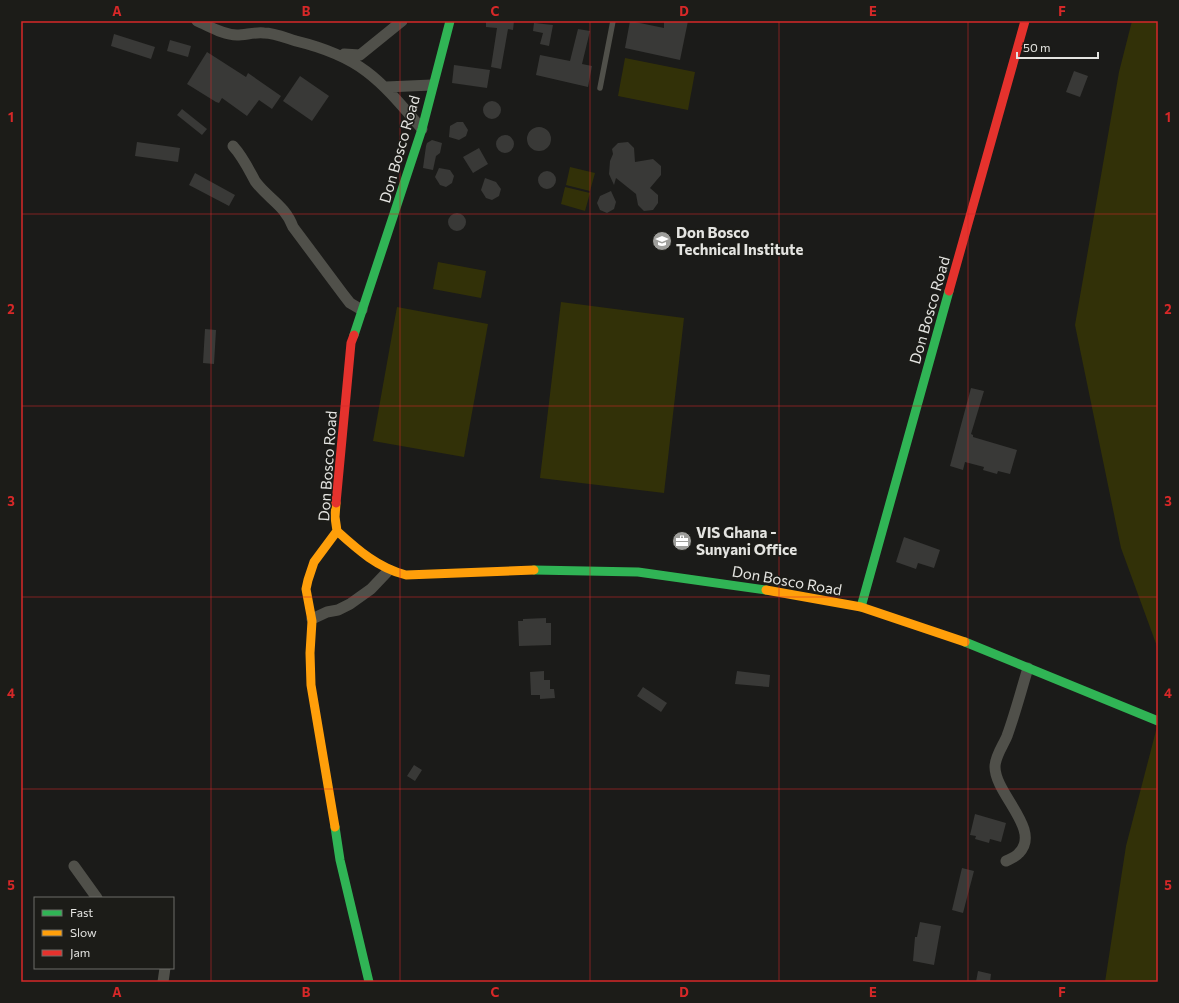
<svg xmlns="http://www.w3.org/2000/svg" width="1179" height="1003" font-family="Commissioner,sans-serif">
	<rect width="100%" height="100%" fill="#1b1b19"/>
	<!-- green -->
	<path fill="#323108" d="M1132,21H1158V649L1121,548L1075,325L1119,72Z
		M625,58L695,72L688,110L618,96Z
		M570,167L595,173L590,191L566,185Z
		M565,187L590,193L585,211L561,204Z
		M438,262L486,271L481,298L433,289Z
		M561,302L684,318L664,493L540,478Z
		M397,307L488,324L464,457L373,441Z
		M1158,723V982H1105L1126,846Z"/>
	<!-- building -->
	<path fill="#393937" d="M486,21H514L513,30L508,29L501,69L491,67L497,28L486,27Z
		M630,21L664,28V21H688L680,60L625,48Z
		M534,23L553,25L549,46L540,44L543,33L533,31Z
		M578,29L590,31L582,64L592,66L588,87L536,75L540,55L570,61Z
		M114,34L155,47L151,59L111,46Z
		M170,40L191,46L188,57L167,51Z
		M207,52L246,77L248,73L281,96L272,109L259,100L247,116L222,98L219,103L216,102L187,84Z
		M454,65L490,70L487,88L452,83Z
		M1074,71L1088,76L1080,97L1066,92Z
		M300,76L329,96L312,121L283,101Z
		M483 110a9 9 0 1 1 18 0a9 9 0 1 1-18 0Z
		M182,109L207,129L202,135L177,115Z
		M457,122H463L468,130L466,136L459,140L449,137L450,126Z
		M527 139a12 12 0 1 1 24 0a12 12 0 1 1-24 0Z
		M496 144a9 9 0 1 1 18 0a9 9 0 1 1-18 0Z
		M432,140L442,143L440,153L436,156L433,170L423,168L426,146L427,143Z
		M137,142L180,148L178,162L135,156Z
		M628,142L634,148L635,162L653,159L661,166V175L650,188L658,195V203L653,210L644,211L638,205L636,194L616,178L614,185L609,174L610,161L613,154L612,149L618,143Z
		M479,148L488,164L473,173L463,157Z
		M439,168L450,170L454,176L452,183L446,187L440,185L435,177Z
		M538 180a9 9 0 1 1 18 0a9 9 0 1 1-18 0Z
		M195,173L235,195L229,206L189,185Z
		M485,178L496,182L501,189L499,196L492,200L486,198L481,190Z
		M611,191L616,202L614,209L607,213L600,210L597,203L600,196Z
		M448 222a9 9 0 1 1 18 0a9 9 0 1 1-18 0Z
		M205,329L216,330L214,364L203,363Z
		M971,388L984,391L971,434L973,435V437L1017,450L1010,474L998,471L997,474L983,470L984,467L965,462L963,470L950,466Z
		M904,537L940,550L934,568L918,563L916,569L896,562Z
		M546,618V623H551V645L519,646L518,621H523V619Z
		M544,671V680H550V689H554L555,698L540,699V695H531L530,672Z
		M737,671L770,675L769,687L735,684Z
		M643,687L667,703L661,712L637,696Z
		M414,765L422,770L415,781L407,776Z
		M975,814L1006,823L1001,842L990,839L989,843L975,839L976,836L970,835Z
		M962,868L974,871L963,913L952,910Z
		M920,922L941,926L934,965L913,961L915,937H917Z
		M978,971L991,974L990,982H976Z"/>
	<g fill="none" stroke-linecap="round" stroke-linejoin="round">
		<!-- lane -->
		<path stroke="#50504a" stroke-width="5.5" d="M600,88L613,21"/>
		<!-- street -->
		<path stroke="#50504a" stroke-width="11" d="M197,21C209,26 223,35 237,35C245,35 255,32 264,33C274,33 286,38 296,41C362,57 380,80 422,129
			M344,54L360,55L402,21
			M386,87L432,85
			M233,146C243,157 248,168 255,181C267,198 285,205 293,227L343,294L350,303L362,310
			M312,619L327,612L338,610L350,604L371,589L389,570
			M1006,861C1010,859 1016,857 1019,853C1042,830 995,794 995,767C995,756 1003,746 1007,736C1015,714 1021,691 1028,668
			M74,866L97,898
			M163,982L165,968"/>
		<!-- fast -->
		<path stroke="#30b455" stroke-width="9" d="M354,335L422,129L450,21
			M534,570L638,572L766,590
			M861,607L949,291
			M965,642L1158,721
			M335,827L340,860L369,982"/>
		<!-- slow -->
		<path stroke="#ff9f0a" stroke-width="9" d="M336,503L335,517L337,531C358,550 378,568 406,575L534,570
			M766,590L861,607L965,642
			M335,827L311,685L310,653L312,621L306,589L308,580L314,562L337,531"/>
		<!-- jam -->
		<path stroke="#e5322d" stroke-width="9" d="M949,291L1025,21
			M336,503L351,343L354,335"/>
	</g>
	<!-- grid -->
	<path fill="none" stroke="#d62828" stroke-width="1" stroke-opacity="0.55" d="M211,21V982M400,21V982M590,21V982M779,21V982M968,21V982M21,214H1158M21,406H1158M21,597H1158M21,789H1158"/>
	<!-- icons -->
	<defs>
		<g id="school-disc" transform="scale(1)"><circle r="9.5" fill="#9e9e9b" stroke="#1c1c18"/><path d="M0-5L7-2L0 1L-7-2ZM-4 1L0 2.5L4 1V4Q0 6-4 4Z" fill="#fff"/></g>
		<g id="office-disc" transform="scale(1)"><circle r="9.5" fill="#9e9e9b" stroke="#1c1c18"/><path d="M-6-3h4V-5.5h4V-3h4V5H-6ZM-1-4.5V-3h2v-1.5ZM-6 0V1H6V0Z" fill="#fff"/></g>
	</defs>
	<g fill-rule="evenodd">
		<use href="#school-disc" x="662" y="241"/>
		<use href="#office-disc" x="682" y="541"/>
	</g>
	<g text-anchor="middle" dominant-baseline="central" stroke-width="3" stroke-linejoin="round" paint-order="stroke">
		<!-- street labels -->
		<g font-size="15" fill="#e4e4e1" stroke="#1c1c18">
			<text transform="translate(399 149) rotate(-74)">Don Bosco Road</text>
			<text transform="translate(929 310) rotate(-74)">Don Bosco Road</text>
			<text transform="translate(327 466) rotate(-86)">Don Bosco Road</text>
			<text transform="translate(787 580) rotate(10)">Don Bosco Road</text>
		</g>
		<!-- poi labels -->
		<g font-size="15" font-weight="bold" fill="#e4e4e1" stroke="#1c1c18" text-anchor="start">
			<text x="676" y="232">Don Bosco<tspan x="676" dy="17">Technical Institute</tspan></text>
			<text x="696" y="532">VIS Ghana -<tspan x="696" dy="17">Sunyani Office</tspan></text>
		</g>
	</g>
	<!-- border -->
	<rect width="1179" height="1003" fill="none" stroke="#1c1c18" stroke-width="44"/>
	<!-- legend -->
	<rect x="34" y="897" width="140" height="72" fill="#1c1c18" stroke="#6c6c68"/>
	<rect x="42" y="910" width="20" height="6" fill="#30b455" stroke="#6c6c68"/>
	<text x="70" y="917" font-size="12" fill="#e4e4e1">Fast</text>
	<rect x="42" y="930" width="20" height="6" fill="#ff9f0a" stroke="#6c6c68"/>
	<text x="70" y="937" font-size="12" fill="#e4e4e1">Slow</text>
	<rect x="42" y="950" width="20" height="6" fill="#e5322d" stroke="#6c6c68"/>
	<text x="70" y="957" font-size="12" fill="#e4e4e1">Jam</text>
	<!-- scale -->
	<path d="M1017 52v6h81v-6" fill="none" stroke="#e4e4e1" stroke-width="2"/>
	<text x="1023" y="52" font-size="12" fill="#e4e4e1" stroke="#1c1c18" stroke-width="3" paint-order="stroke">50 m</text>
	<rect x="22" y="22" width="1135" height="959" fill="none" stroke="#d62828" stroke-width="1.5"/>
	<g font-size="13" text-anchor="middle" font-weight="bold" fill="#d62828">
		<text x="117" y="16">A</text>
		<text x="306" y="16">B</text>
		<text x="495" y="16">C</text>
		<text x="684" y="16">D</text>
		<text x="873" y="16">E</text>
		<text x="1062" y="16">F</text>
		<text x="11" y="122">1</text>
		<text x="1168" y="122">1</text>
		<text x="11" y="314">2</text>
		<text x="1168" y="314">2</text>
		<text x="11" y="506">3</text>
		<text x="1168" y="506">3</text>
		<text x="11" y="698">4</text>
		<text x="1168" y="698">4</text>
		<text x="11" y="890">5</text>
		<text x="1168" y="890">5</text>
		<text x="117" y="997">A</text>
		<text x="306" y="997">B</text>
		<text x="495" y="997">C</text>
		<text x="684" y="997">D</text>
		<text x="873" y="997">E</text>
		<text x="1062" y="997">F</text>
	</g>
</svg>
